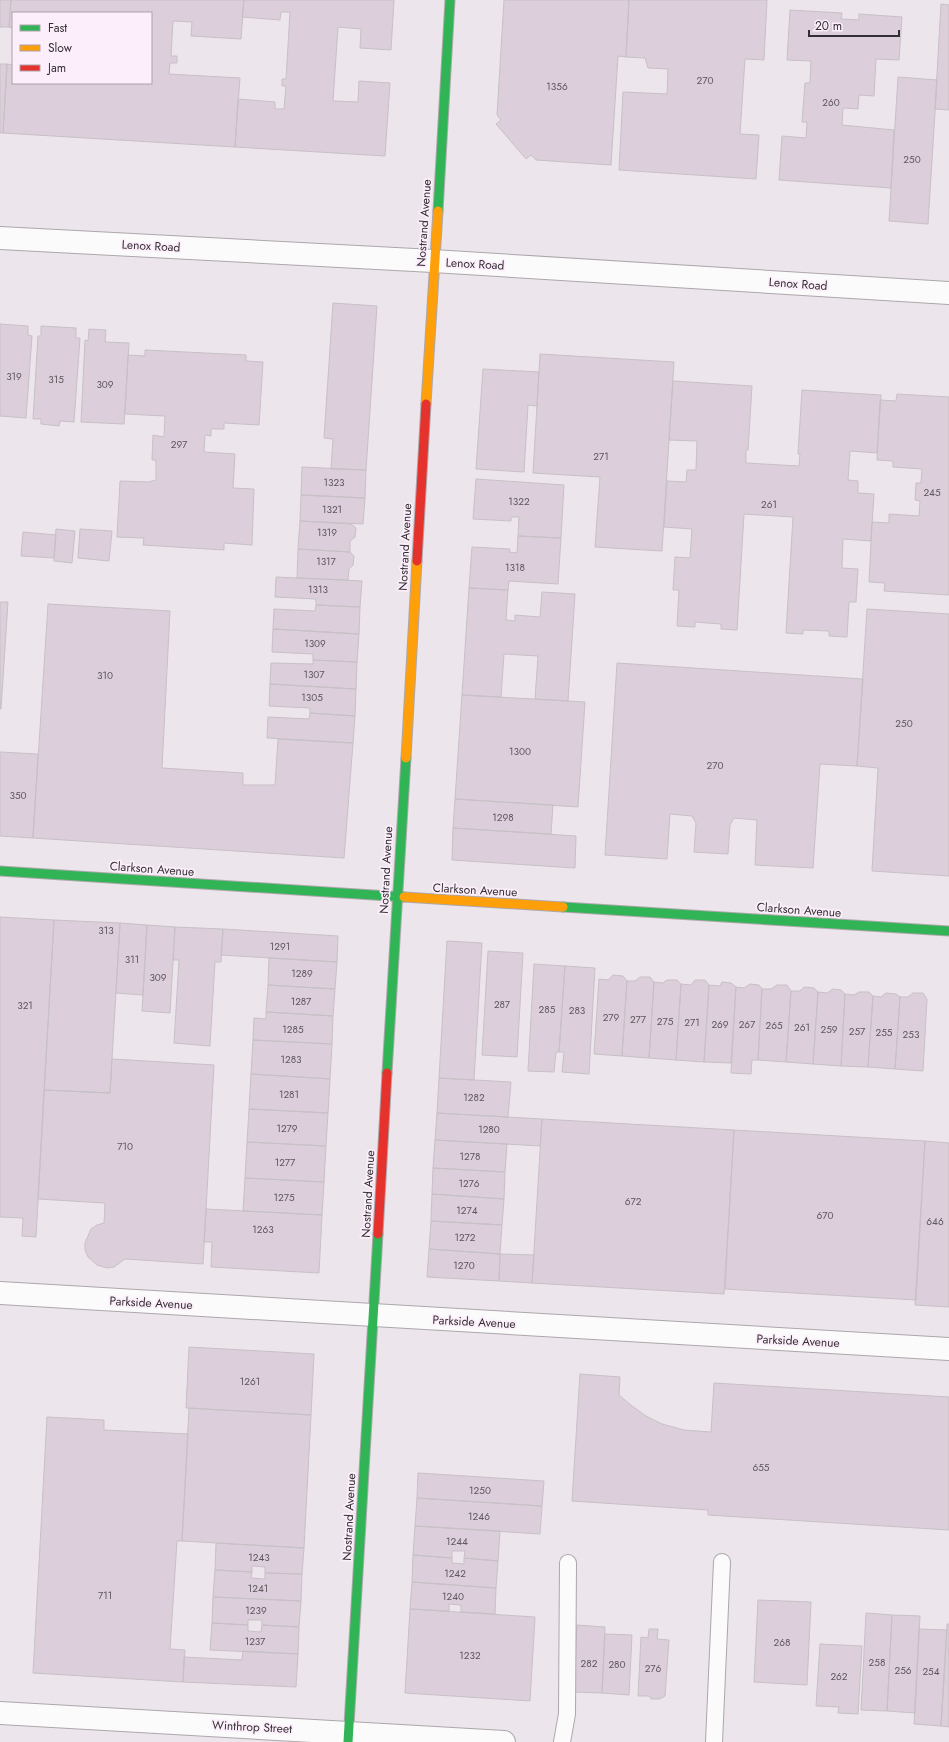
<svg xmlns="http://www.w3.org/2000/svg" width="949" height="1742" font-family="Jost,sans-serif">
	<rect width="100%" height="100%" fill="#ece5eb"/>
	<!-- building -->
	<path fill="#dccedb" stroke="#c7c1c6" d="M0,0H11L9,27H0Z
		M11,0H244L241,39L191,36L192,22L173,21L171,56H177V63H170L169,74L240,78L235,147L3,133L7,64L13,65V83H151V13H13V28L9,27Z
		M244,0H394L391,50L360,48L361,29L338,27L333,101L358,102L359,81L390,83L385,156L235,147L238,99L275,102V109H284L286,86H282V79H286L290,12H281L280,20L242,17Z
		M504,0H629L626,57L618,56L611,165L536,160L531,155L526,159L496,124L501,120L497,115Z
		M629,0H767L764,60L745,59L740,134L759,135L756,179L619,170L623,92L667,94L668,69L648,68L645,58L626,57Z
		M941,4L949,5V110L935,109Z
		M790,10L842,13L841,19L859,20V14L902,17L899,60L876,59L874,96L859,95L858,109L843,108L842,125L894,130L891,188L779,180L782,136L806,138L807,122H802L805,83H810L811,61L787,60Z
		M0,64H7L3,133H0Z
		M898,77L937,80L928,224L889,221Z
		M333,303L377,306L366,470L331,469L333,439L324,438Z
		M0,324L28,326V335L32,336L26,418L0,416Z
		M41,326L76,328V338H80L74,422L60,421L59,426L41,424V419H33L38,336H41Z
		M89,329L106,330L105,342L129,343L124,424L81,422L85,340L88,341Z
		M145,350L246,355V361L263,362L259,425L224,423V429H211V436L205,435L204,452L235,454L233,488L254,489L252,545L224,543V550L143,545L144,538L117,537L120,481L148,482L156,480V460H152L153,435L164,437L165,416L125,414L128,355L145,356Z
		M540,354L674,362L662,551L595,547L600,477L533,473Z
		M483,369L539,372L537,406L528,405L524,472L476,469Z
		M673,381L752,386L748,450H746V463L799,466L800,454H798L802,390L881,395L877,453L850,451L848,480L858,481V493L874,494L871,541L843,539L842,568L858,569L856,602H849L847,637L829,636V631L803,630V634L786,633L793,517L744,514L737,630L721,629V624L695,622V627L677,626L679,590H673L675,557L690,558L692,529L664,527L667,481L686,482L687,470H696L697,441L669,440Z
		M897,394L949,397V595L884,591L885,583L869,582L872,522L889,523V514L919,516L920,501L915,500L916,483H921L922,469L893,467V461L877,460L880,400L896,401Z
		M302,467L366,470L365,498L301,495Z
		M476,479L564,485L561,538L518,536L519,517H511V521L473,519Z
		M301,495L365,498L363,524L300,521Z
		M300,521L351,524L356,528L355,537L350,541V552L298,549Z
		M56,529L75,531L72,563L54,561Z
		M80,529L112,531L109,561L78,558Z
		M23,532L56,535L54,558L21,556Z
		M518,536L561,538L558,584L509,581L508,590L469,588L472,547L510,549L509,552L517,553Z
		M298,549L350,552L354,556L353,565L349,569L348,580L297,578Z
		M276,577L362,581L360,607L316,605V599L275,597Z
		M469,588L508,590L506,620L515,621V615L540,617L542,592L575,594L568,701L535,699L538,656L504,654L501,697L462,695Z
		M0,602H8L1,709H0Z
		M48,604L170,611L162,768L243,773V785H275L278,739L353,743L344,858L33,838Z
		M316,605L360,607L359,634L273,629L274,609L315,611Z
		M867,609L949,614V876L872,871L878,768L857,766Z
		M273,629L359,634L357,662L313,660V654L272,652Z
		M313,660L357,662L356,689L270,684L271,663L313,664Z
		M617,663L863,679L857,766L820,764L813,868L755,865L757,820L734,818L730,825L728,854L694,852L696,823L692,816L670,814L667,859L605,855Z
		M270,684L356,689L355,716L310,713V708L269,706Z
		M462,695L585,702L578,807L455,799Z
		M310,713L355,716L353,743L267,738L268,717L309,719Z
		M0,752L38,754L33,838L0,836Z
		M455,799L553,805L551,834L453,828Z
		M453,828L576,836L575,868L452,860Z
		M0,917L54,920L36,1237L22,1236L23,1218L0,1217Z
		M54,920L120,923L110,1093L44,1090Z
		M120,923L147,925L143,995L116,993Z
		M147,925L175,927L170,1013L142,1011Z
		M175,927L223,929L221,962H215L210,1046L174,1043L179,960H173Z
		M223,929L338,936L337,962L221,955Z
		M447,941L482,943L474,1080L439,1078Z
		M488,951L523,953L517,1057L482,1055Z
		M269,958L337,962L335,989L268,985Z
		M534,964L565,966L559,1052H556L554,1072L528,1071Z
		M565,966L595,968L589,1074L562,1072L564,1052H559Z
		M613,975L623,976L627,981L622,1056L594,1054L599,979L608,980Z
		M640,977H650L654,982L649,1058L622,1056L627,981H635Z
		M667,980H677L681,984L676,1060L649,1058L654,982L663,983Z
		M695,980H705L709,985L704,1062L676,1060L681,984L691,985Z
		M722,982L731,983L736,987L731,1063L704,1062L709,985L720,986Z
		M750,984L759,985L762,989L758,1060H752L751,1074L731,1073L736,987L744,988Z
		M268,985L335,989L333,1016L266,1012Z
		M777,985H787L791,991L786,1062L758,1060L762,989H771Z
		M804,987L814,988L818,992L813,1064L786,1062L791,991H800Z
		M833,989L841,990L845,994L841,1066L813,1064L818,992L827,993Z
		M859,992H869L873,996L868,1067L841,1066L845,994L854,995Z
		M886,993L896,994L900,997L895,1069L868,1067L873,996L881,997Z
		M913,993H923L927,999L923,1071L895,1069L900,997H908Z
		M266,1012L333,1016L332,1044L253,1040L254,1018L266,1019Z
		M253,1040L332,1044L330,1079L251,1074Z
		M112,1059L214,1065L203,1264L125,1259L114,1267L107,1268L97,1265L88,1257L85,1250V1243L91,1229L97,1225L104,1223L105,1203L38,1199L44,1090L110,1093Z
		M251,1074L330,1079L328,1113L249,1109Z
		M439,1078L511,1082L508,1117L437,1113Z
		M249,1109L328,1113L326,1146L247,1142Z
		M437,1113L542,1119L540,1146L435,1140Z
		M542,1119L734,1130L724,1294L532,1283Z
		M734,1130L925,1141L916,1300L725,1289Z
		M435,1140L507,1144L505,1172L433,1168Z
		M925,1141L949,1143V1307L915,1305Z
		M247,1142L326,1146L324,1182L245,1178Z
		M433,1168L505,1172L504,1199L432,1194Z
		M245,1178L324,1182L322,1215L243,1211Z
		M432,1194L504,1199L502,1225L431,1221Z
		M206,1209L322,1215L319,1273L211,1267L212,1242H204Z
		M431,1221L502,1225L500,1254L429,1249Z
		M429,1249L500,1254L499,1281L427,1277Z
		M500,1254L534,1255L532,1283L499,1281Z
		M189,1347L314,1354L311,1415L186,1408Z
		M580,1374L620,1377L619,1395L632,1406L646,1416L662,1424L684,1430L711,1432L714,1383L949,1397V1530L708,1515V1510L572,1501Z
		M189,1408L311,1415L304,1548L182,1541Z
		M47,1417L104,1420V1430L188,1434L182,1541H177L170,1649L185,1650L183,1682L33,1673Z
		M418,1473L544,1481L542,1506L417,1498Z
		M417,1498L542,1506L540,1534L415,1526Z
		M415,1526L500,1531L498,1561L464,1558L465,1551H452V1558L413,1555Z
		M216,1543L304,1548L302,1574L265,1573V1567L252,1566V1572L215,1570Z
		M413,1555L452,1558V1563L464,1564V1558L498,1561L496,1588L412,1582Z
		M215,1570L252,1572L251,1578L265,1579V1573L302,1574L301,1601L213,1597Z
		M412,1582L496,1588L495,1614L461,1612V1605L449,1604V1611L410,1609Z
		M213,1597L301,1601L299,1627L262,1625V1620H248V1625L212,1623Z
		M758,1600L811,1602L807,1685L754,1682Z
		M410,1609L535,1617L530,1701L405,1693Z
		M866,1613L892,1615L887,1711L861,1710Z
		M892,1615L920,1616L915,1713L887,1711Z
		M212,1623L248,1625V1631L261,1632L262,1625L299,1627L298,1654L210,1650Z
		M947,1624H949V1727L941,1726Z
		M577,1625L605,1627L602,1693L573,1692Z
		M649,1629H658L657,1639L669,1640L665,1696L660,1699H651L649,1696H638L641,1637L648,1638Z
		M919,1629L947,1630L941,1726L914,1724Z
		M605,1634L632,1635L629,1695L602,1693Z
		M820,1644L862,1646L858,1714L838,1713L839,1707L816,1706Z
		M243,1651L298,1654L296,1687L183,1682L184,1657L242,1660Z"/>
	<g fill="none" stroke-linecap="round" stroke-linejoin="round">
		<!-- lane casing -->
		<g stroke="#aca7ab" stroke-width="18">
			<path id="lane" d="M562,1742L567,1714L568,1563
				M714,1742L722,1562"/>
		</g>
		<!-- street casing -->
		<g stroke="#aca7ab" stroke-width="24">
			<path id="street" d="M0,238L433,261L949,293
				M0,1293L949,1349
				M0,1713L504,1742"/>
		</g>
		<!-- fast casing -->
		<g stroke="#aca7ab" stroke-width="11">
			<path id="fast" d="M438,211L450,0
				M0,871L404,897
				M563,907L949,931
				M387,1073L406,758
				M348,1742L378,1234"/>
		</g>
		<!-- slow casing -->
		<g stroke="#aca7ab" stroke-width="11">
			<path id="slow" d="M426,404L438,211
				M406,758L417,561
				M404,897L563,907"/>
		</g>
		<!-- jam casing -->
		<g stroke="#aca7ab" stroke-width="11">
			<path id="jam" d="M417,561L426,404
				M378,1234L387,1073"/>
		</g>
		<!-- lane -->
		<use href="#lane" stroke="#fcfbfc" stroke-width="16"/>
		<!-- street -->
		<use href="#street" stroke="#fcfbfc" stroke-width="22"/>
		<!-- fast -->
		<use href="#fast" stroke="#30b455" stroke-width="9"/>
		<!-- slow -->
		<use href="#slow" stroke="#ff9f0a" stroke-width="9"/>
		<!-- jam -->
		<use href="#jam" stroke="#e5322d" stroke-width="9"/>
	</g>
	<g text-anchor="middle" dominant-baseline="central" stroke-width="3.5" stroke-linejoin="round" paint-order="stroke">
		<!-- number labels -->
		<g font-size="10" fill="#5e575e">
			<text x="705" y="80">270</text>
			<text x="557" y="86">1356</text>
			<text x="831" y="102">260</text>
			<text x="912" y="159">250</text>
			<text x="14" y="376">319</text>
			<text x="56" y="379">315</text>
			<text x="105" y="384">309</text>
			<text x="179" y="444">297</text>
			<text x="601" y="456">271</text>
			<text x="334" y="482">1323</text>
			<text x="932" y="492">245</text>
			<text x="519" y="501">1322</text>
			<text x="769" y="504">261</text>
			<text x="332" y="509">1321</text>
			<text x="327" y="532">1319</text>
			<text x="326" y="561">1317</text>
			<text x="515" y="567">1318</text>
			<text x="318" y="589">1313</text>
			<text x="315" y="643">1309</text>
			<text x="314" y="674">1307</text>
			<text x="105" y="675">310</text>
			<text x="312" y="697">1305</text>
			<text x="904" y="723">250</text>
			<text x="520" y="751">1300</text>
			<text x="715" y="765">270</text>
			<text x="18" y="795">350</text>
			<text x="503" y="817">1298</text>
			<text x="106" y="930">313</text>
			<text x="280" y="946">1291</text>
			<text x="132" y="959">311</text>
			<text x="302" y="973">1289</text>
			<text x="158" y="977">309</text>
			<text x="301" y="1001">1287</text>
			<text x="502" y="1004">287</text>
			<text x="25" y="1005">321</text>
			<text x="547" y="1009">285</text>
			<text x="577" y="1010">283</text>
			<text x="611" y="1017">279</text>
			<text x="638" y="1019">277</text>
			<text x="665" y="1021">275</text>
			<text x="692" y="1022">271</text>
			<text x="720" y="1024">269</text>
			<text x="747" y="1024">267</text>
			<text x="774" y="1025">265</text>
			<text x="802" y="1027">261</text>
			<text x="293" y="1029">1285</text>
			<text x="829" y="1029">259</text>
			<text x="857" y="1031">257</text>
			<text x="884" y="1032">255</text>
			<text x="911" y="1034">253</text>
			<text x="291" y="1059">1283</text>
			<text x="289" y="1094">1281</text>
			<text x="474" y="1097">1282</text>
			<text x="287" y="1128">1279</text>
			<text x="489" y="1129">1280</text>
			<text x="125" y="1146">710</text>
			<text x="470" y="1156">1278</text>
			<text x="285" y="1162">1277</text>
			<text x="469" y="1183">1276</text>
			<text x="284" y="1197">1275</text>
			<text x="633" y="1201">672</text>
			<text x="467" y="1210">1274</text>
			<text x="825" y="1215">670</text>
			<text x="935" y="1221">646</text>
			<text x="263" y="1229">1263</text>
			<text x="465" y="1237">1272</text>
			<text x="464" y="1265">1270</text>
			<text x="250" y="1381">1261</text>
			<text x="761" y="1467">655</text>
			<text x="480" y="1490">1250</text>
			<text x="479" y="1516">1246</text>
			<text x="457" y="1541">1244</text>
			<text x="259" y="1557">1243</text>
			<text x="455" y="1573">1242</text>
			<text x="258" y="1588">1241</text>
			<text x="105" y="1595">711</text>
			<text x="453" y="1596">1240</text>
			<text x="256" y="1610">1239</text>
			<text x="255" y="1641">1237</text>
			<text x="782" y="1642">268</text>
			<text x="470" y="1655">1232</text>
			<text x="877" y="1662">258</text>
			<text x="589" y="1663">282</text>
			<text x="617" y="1664">280</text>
			<text x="653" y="1668">276</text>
			<text x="903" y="1670">256</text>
			<text x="931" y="1671">254</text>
			<text x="839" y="1676">262</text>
		</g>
		<!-- street labels -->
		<g font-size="12" fill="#332e33" stroke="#fceffb">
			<text transform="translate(424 223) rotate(-86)">Nostrand Avenue</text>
			<text transform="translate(151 246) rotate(3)">Lenox Road</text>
			<text transform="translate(475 264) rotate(3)">Lenox Road</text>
			<text transform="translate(798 284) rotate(4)">Lenox Road</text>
			<text transform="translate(405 547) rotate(-87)">Nostrand Avenue</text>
			<text transform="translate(152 869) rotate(4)">Clarkson Avenue</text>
			<text transform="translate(386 870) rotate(-87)">Nostrand Avenue</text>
			<text transform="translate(475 890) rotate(3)">Clarkson Avenue</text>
			<text transform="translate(799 910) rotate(4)">Clarkson Avenue</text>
			<text transform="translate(368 1194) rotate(-87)">Nostrand Avenue</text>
			<text transform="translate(151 1303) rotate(3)">Parkside Avenue</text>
			<text transform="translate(474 1322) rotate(3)">Parkside Avenue</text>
			<text transform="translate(798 1341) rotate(3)">Parkside Avenue</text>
			<text transform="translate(349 1517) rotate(-87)">Nostrand Avenue</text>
			<text transform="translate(252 1727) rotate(3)">Winthrop Street</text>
		</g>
	</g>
	<!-- legend -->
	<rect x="12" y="12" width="140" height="72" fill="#fceffb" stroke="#aca2ab"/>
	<rect x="20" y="25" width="20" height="6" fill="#30b455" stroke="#aca2ab"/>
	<text x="48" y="32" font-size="12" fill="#332e33">Fast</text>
	<rect x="20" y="45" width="20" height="6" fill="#ff9f0a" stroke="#aca2ab"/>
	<text x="48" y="52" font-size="12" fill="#332e33">Slow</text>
	<rect x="20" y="65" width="20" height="6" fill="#e5322d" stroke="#aca2ab"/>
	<text x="48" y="72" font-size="12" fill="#332e33">Jam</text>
	<!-- scale -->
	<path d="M809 30v6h90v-6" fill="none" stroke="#332e33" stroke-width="2"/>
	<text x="815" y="30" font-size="12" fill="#332e33" stroke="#fceffb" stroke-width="3" paint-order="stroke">20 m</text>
</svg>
